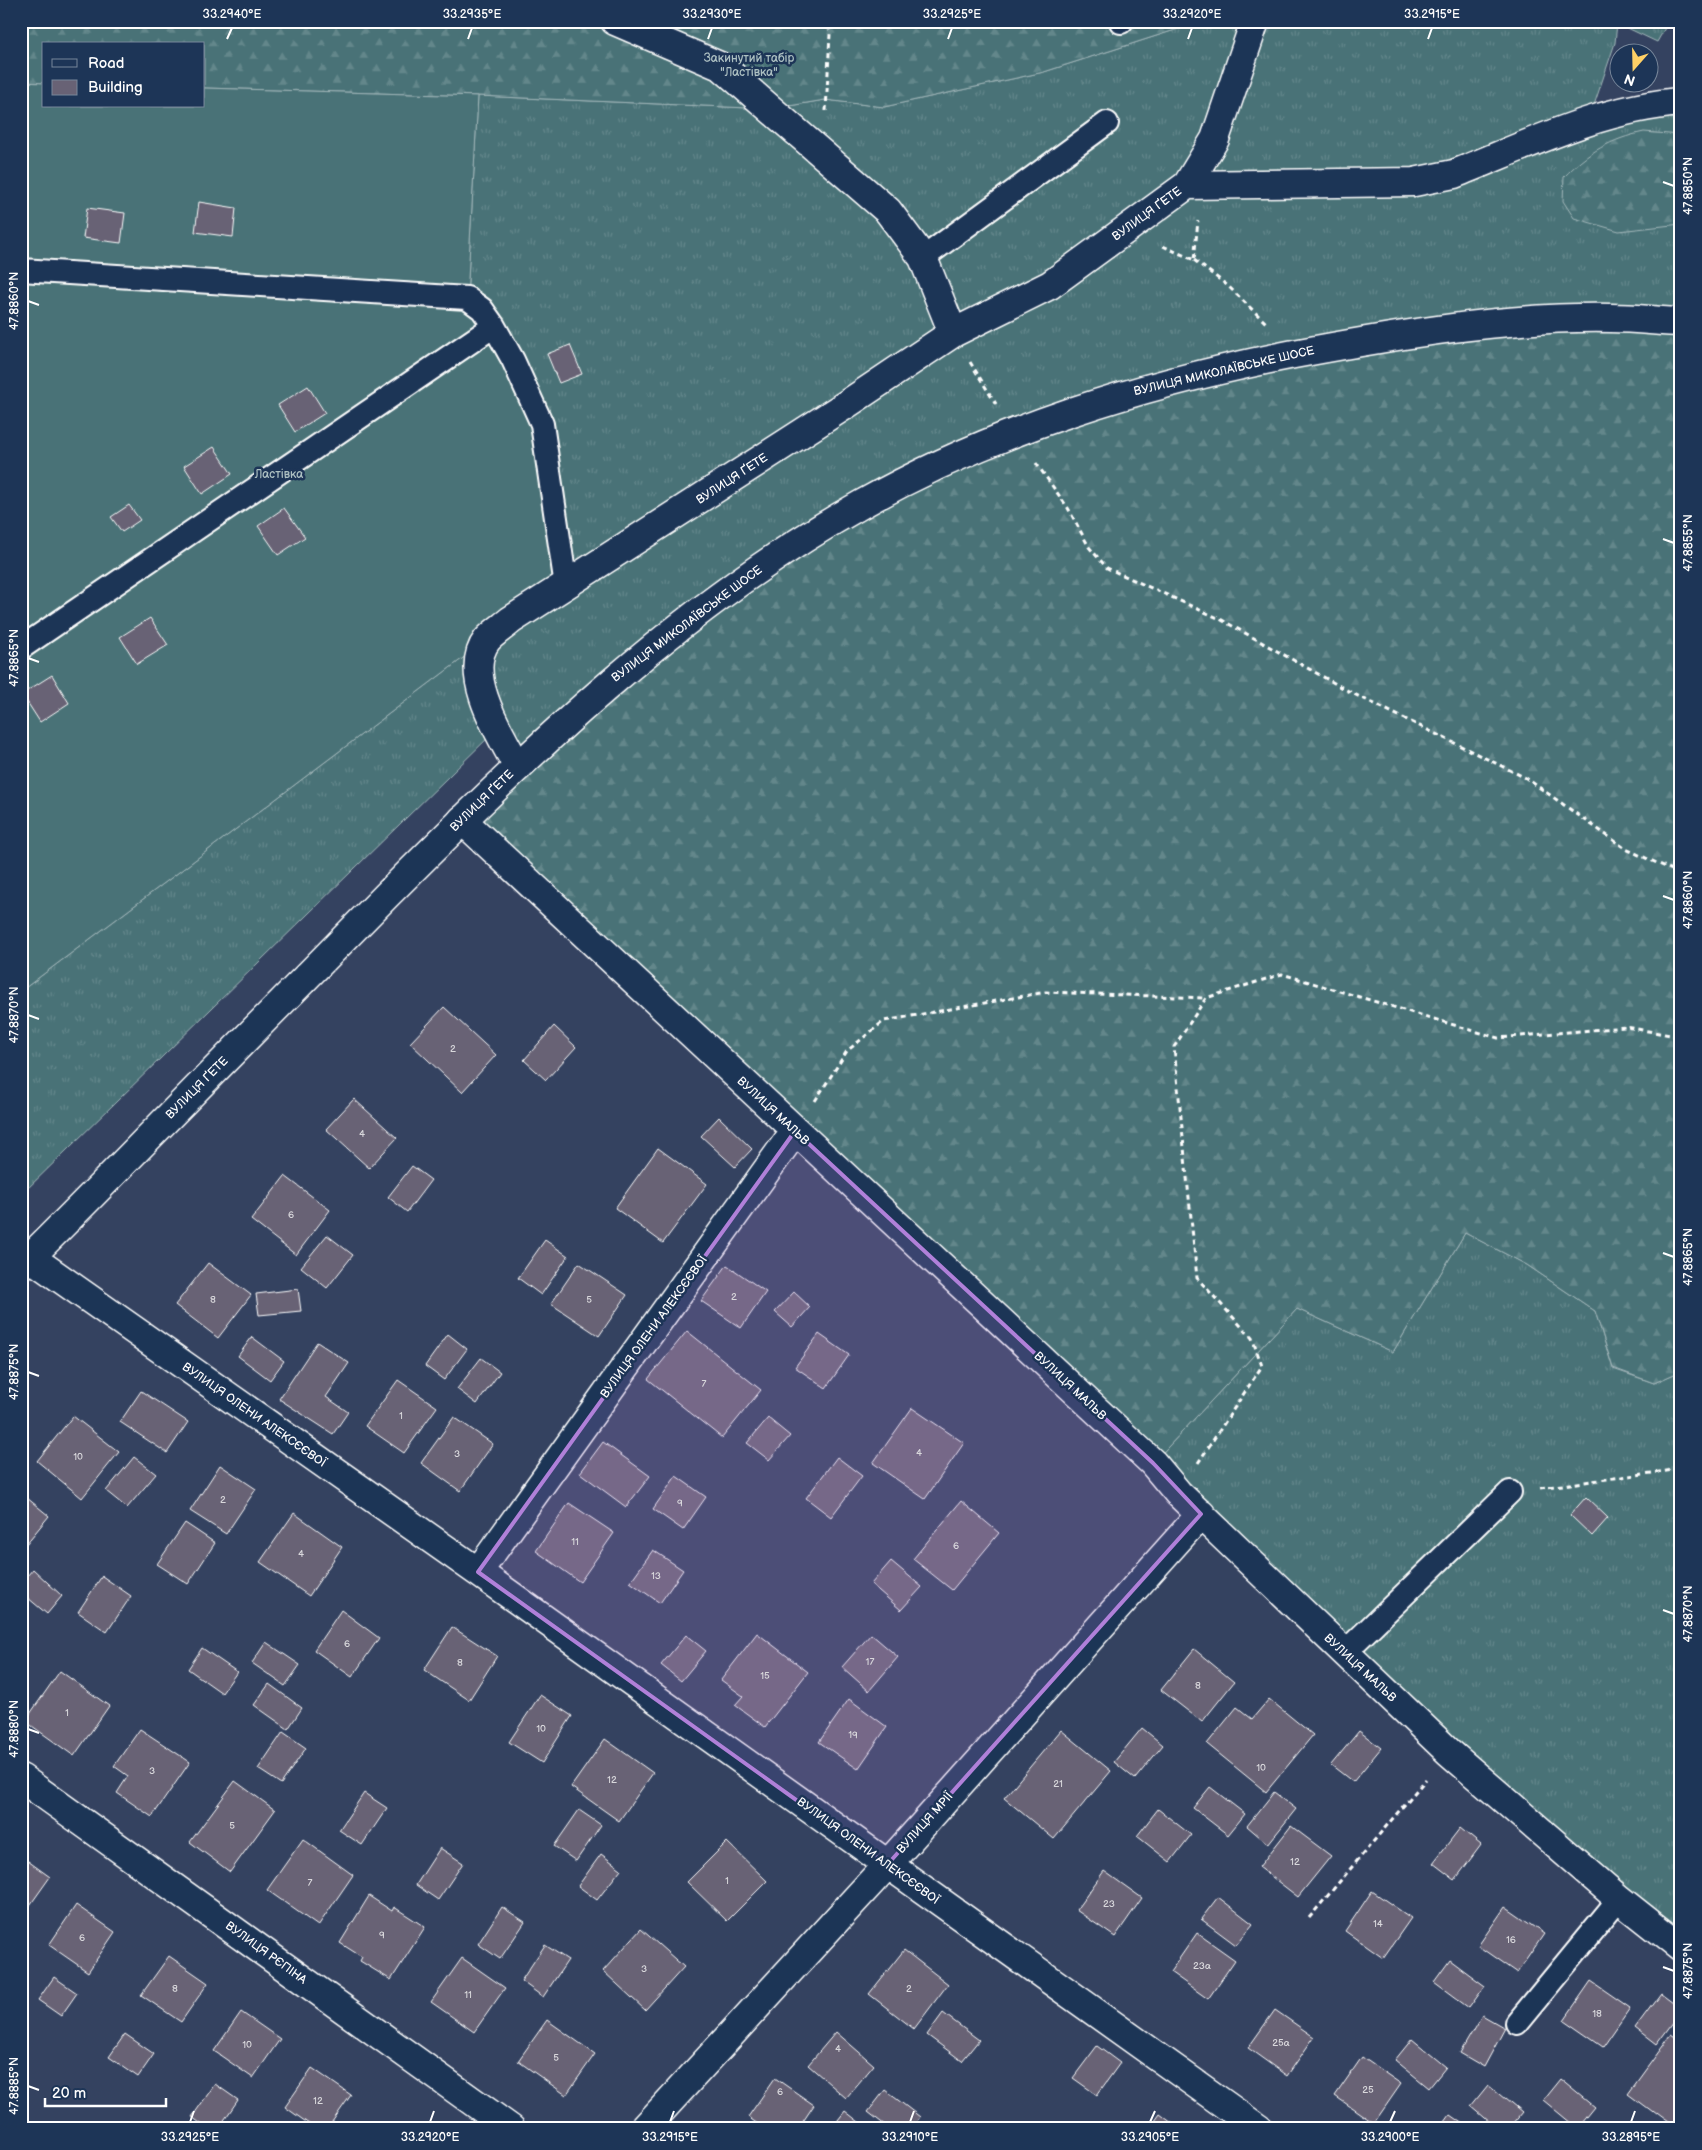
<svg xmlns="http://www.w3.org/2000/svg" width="1702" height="2150" font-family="'Balsamiq Sans',sans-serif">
	<defs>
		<pattern id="grass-tufts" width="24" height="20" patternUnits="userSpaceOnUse" patternTransform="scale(1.25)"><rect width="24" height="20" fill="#497277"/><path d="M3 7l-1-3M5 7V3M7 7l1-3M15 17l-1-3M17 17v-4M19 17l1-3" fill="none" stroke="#64878b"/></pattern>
		<pattern id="forest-firs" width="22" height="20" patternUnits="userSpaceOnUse" patternTransform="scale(1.25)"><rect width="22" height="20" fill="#497277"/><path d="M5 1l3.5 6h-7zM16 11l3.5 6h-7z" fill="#64878b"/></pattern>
	</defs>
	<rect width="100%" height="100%" fill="#344260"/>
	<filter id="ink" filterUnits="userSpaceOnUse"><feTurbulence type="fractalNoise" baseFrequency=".02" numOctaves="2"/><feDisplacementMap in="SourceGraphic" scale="10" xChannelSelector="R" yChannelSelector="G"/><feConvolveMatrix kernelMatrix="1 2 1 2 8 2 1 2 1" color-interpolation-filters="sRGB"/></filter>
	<g filter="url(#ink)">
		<!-- grass -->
		<path fill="url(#grass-tufts)" stroke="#a4b8bb" d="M1203,21H1669L1657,42L1617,23L1615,43L1589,120L1681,102V322L518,767L497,729L21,1195V991L487,640L467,298L478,96L771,109L825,100L884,107L1044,72Z
			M1465,1233L1527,1265L1595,1311L1613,1369L1654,1383L1681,1371V1948L1153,1463L1297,1309L1393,1352Z"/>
		<!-- forest -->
		<path fill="url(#forest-firs)" stroke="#a4b8bb" d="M21,21H1203L1044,72L884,107L825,100L771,109L478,96L204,88V44H44V83L21,82Z
			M1644,132L1681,135V224L1619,231L1574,218L1563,201L1564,177C1588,152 1611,139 1644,132Z
			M1681,322V1371L1654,1383L1613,1368L1595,1311L1527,1265L1465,1233L1393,1352L1297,1309L1153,1463L462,820L748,575L984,446L1366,340Z"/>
		<!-- garden -->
		<path fill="#497277" stroke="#a4b8bb" d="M21,82L44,83V106H204V88L478,96L467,298L542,424L566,586L487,640L21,991Z"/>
		<!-- building -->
		<path fill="#686275" stroke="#fff" d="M199,202L236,208L233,237L195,232Z
			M87,208L125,213L121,243L83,238Z
			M570,345L582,374L559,383L547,354Z
			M308,386L325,413L295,432L278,405Z
			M214,447L232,474L202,494L184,466Z
			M129,505L140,520L122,532L111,517Z
			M284,508L305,537L278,555L258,526Z
			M150,618L168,645L137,664L120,637Z
			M52,675L69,703L40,722L22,694Z
			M444,1007L496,1055L462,1092L410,1043Z
			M554,1026L576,1047L546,1080L524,1060Z
			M354,1099L397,1138L369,1168L326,1129Z
			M719,1117L752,1149L735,1167L701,1136Z
			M658,1148L707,1184L663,1243L615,1208Z
			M412,1166L431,1180L407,1212L388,1197Z
			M285,1176L330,1210L296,1255L251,1220Z
			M327,1235L353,1255L327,1288L301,1267Z
			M545,1240L568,1256L541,1295L518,1278Z
			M208,1263L251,1295L218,1338L175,1305Z
			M579,1263L627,1295L599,1336L551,1304Z
			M727,1265L766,1292L741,1328L701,1301Z
			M298,1289L301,1311L259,1315L256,1294Z
			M794,1292L810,1307L792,1327L775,1312Z
			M687,1331L761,1390L722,1438L648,1379Z
			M448,1334L467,1349L444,1380L425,1366Z
			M819,1334L849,1355L826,1388L795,1367Z
			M252,1337L284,1361L270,1380L238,1356Z
			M317,1342L349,1363L326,1397L348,1412L333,1434L279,1399Z
			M481,1358L500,1372L477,1404L457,1389Z
			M398,1380L437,1407L404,1453L365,1426Z
			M141,1391L188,1422L167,1453L120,1422Z
			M912,1408L964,1443L925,1499L873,1463Z
			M73,1416L119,1452L82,1498L37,1461Z
			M454,1417L493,1444L460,1491L421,1463Z
			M768,1418L790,1436L769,1460L747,1443Z
			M603,1442L650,1476L626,1507L580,1473Z
			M134,1457L156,1474L127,1508L106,1491Z
			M837,1457L862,1476L831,1517L806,1498Z
			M220,1465L256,1489L226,1534L190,1511Z
			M676,1476L706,1497L683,1530L653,1509Z
			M21,1493L49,1516L26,1544L21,1540Z
			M1586,1497L1608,1518L1592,1536L1570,1515Z
			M961,1501L999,1533L952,1590L913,1559Z
			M569,1503L614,1533L580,1582L536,1551Z
			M294,1513L342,1547L309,1596L260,1562Z
			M185,1523L215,1543L188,1584L157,1564Z
			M653,1550L683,1570L660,1603L630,1582Z
			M891,1561L922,1587L901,1610L871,1584Z
			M33,1569L62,1596L47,1614L21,1592V1583Z
			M102,1576L131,1596L107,1632L78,1612Z
			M341,1610L379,1638L352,1677L314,1650Z
			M452,1627L497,1656L469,1700L424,1670Z
			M757,1633L808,1672L765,1727L735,1705L743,1696L721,1680Z
			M871,1634L898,1657L869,1691L842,1667Z
			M686,1635L706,1651L681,1681L661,1665Z
			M266,1642L300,1665L285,1686L252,1663Z
			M202,1648L237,1672L222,1693L188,1669Z
			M1194,1649L1234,1682L1202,1722L1161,1690Z
			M60,1671L109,1706L74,1756L25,1721Z
			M269,1684L302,1708L288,1729L254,1705Z
			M540,1695L572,1716L542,1763L509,1742Z
			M849,1699L887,1727L858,1769L819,1742Z
			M1269,1699L1313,1735L1266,1792L1207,1744L1237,1707L1252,1719Z
			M1142,1728L1163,1745L1135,1779L1114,1762Z
			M140,1729L190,1762L152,1817L117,1793L128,1776L114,1766Z
			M1061,1730L1111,1771L1054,1839L1004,1798Z
			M1359,1731L1381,1748L1353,1782L1331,1765Z
			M283,1732L306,1748L281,1784L258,1769Z
			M605,1739L653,1773L619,1821L571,1787Z
			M235,1781L275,1810L230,1872L190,1842Z
			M1210,1787L1245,1814L1228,1835L1193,1808Z
			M1274,1792L1296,1809L1268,1844L1247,1826Z
			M364,1793L387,1808L362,1845L339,1830Z
			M1158,1809L1191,1835L1170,1862L1137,1836Z
			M579,1810L601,1825L576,1861L554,1846Z
			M1291,1826L1331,1856L1298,1897L1259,1867Z
			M1460,1828L1481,1845L1455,1880L1433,1863Z
			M303,1839L353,1875L318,1926L267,1890Z
			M727,1842L767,1881L727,1921L687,1882Z
			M440,1848L463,1863L438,1900L416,1885Z
			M601,1854L621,1869L597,1900L578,1886Z
			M21,1856L50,1877L23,1915L21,1914Z
			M1104,1871L1142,1898L1115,1937L1076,1910Z
			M1372,1891L1411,1918L1383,1958L1345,1931Z
			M369,1896L392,1911L394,1907L425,1927L391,1980L360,1961L362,1957L340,1943Z
			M1218,1897L1253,1924L1236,1945L1201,1919Z
			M76,1905L115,1932L88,1972L49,1945Z
			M502,1907L525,1922L500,1959L478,1944Z
			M1505,1907L1544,1934L1517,1973L1478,1946Z
			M641,1929L684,1967L645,2010L603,1971Z
			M1197,1933L1235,1960L1208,1999L1170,1972Z
			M545,1945L568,1960L543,1997L521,1981Z
			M904,1950L948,1984L914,2029L869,1994Z
			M169,1956L208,1983L181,2022L141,1995Z
			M462,1958L505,1988L474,2032L431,2002Z
			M1450,1960L1485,1986L1469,2008L1434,1982Z
			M54,1977L77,1993L61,2016L38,2000Z
			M1591,1981L1630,2008L1603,2047L1564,2020Z
			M1661,1993L1681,2008V2013L1657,2045L1635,2028Z
			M1275,2010L1314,2037L1287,2076L1248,2048Z
			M241,2012L280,2039L253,2078L214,2051Z
			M943,2013L979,2040L962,2061L927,2035Z
			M1482,2015L1505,2028L1484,2067L1460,2053Z
			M547,2020L595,2054L566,2095L518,2061Z
			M836,2032L874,2065L846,2098L808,2065Z
			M125,2034L154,2054L138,2077L109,2057Z
			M1671,2035L1681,2042V2129H1675L1628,2094Z
			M1412,2039L1446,2067L1429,2088L1395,2060Z
			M1097,2046L1120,2063L1097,2095L1073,2078Z
			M1362,2057L1401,2084L1374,2123L1335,2096Z
			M312,2068L351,2095L327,2129H316L285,2107Z
			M775,2078L814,2105L798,2129H765L748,2117Z
			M1560,2079L1594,2107L1577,2128L1543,2100Z
			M215,2084L238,2100L218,2129H208L192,2117Z
			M1488,2085L1522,2113L1509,2129H1498L1471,2106Z
			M885,2090L920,2117L911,2129H890L868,2112Z
			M21,2091L28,2096L21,2106Z
			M845,2111L868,2129H831Z
			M1160,2114L1180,2129H1149Z
			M1450,2115L1470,2129H1440Z"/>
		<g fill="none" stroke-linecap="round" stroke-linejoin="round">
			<!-- service casing -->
			<g stroke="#fff" stroke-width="26">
				<path id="service" d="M1121,22L1122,21
					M923,258L1107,123
					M21,270L467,298L482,309L494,326L513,360L542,424L566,586
					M21,648L494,326
					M1344,1653L1510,1492
					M1517,2023L1619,1899"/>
			</g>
			<!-- minor casing -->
			<g stroke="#fff" stroke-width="31">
				<path id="minor" d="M615,21L722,67L888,211L923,258L953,333
					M1187,185L1414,182L1454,174C1527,145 1601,108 1681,102
					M518,767C501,736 461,674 487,640C493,633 504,626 511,620L844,406L953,333L1050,285L1187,185L1215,139L1255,21
					M462,820L1153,1463L1178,1493L1449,1752L1619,1899L1681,1948
					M30,1257L478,1572L1259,2129
					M478,1572L795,1131
					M21,1778L511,2129
					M644,2129L887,1865L1201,1514"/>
			</g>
			<!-- primary casing -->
			<g stroke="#fff" stroke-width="31">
				<path id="primary" d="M21,1266C64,1224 106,1181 148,1138C227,1057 307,977 386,896C530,751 683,604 862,504C998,428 1142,384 1294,354C1396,335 1507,316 1611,318C1634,318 1658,321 1681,322"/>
			</g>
			<!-- path -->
			<path stroke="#fff" stroke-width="3" stroke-dasharray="5 4" stroke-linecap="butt" d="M826,111L830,34L828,21
				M1163,246L1194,260L1198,221
				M1194,260L1228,286L1266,323
				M970,362L996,404
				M1036,463L1068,508L1089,547L1107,568L1220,619L1352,693L1526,778L1626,849L1681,874
				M1675,870L1681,855
				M815,1101L847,1051L884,1021L1046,992L1205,998
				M1198,1463L1262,1366L1252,1338L1197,1278L1174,1047L1206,998L1282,974L1498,1038L1626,1027L1681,1037
				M1540,1488L1681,1469
				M1309,1918L1426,1779"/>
			<!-- service -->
			<use href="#service" stroke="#1d3557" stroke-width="22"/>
			<!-- minor -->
			<use href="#minor" stroke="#1d3557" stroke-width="28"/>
			<!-- primary -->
			<use href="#primary" stroke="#1d3557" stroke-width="28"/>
		</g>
	</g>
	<!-- marked area -->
	<path fill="#b080d9" fill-opacity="0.2" stroke="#b080d9" stroke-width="4" stroke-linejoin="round" d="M795,1131L1153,1463L1201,1514L887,1865L478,1572Z"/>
	<!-- ticks -->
	<path fill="none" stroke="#fff" stroke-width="2" d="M227,39L232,28M468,39L472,28M708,39L712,28M948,39L952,28M1188,39L1192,28M1428,39L1432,28M1663,182L1674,186M28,301L39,305M1663,539L1674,543M28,658L39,662M1663,896L1674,900M28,1015L39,1019M1663,1253L1674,1257M28,1372L39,1376M1663,1610L1674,1614M28,1729L39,1733M1663,1967L1674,1971M28,2086L39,2090M190,2122L194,2111M430,2122L434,2111M670,2122L674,2111M910,2122L914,2111M1150,2122L1155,2111M1390,2122L1395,2111M1631,2122L1635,2111"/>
	<g text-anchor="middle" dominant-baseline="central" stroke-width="5" stroke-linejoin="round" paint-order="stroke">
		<!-- number labels -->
		<g font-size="10" fill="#d9d8dc">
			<text x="453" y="1049">2</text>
			<text x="362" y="1134">4</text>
			<text x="291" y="1215">6</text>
			<text x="734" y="1297">2</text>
			<text x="213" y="1300">8</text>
			<text x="589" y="1300">5</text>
			<text x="704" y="1384">7</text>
			<text x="401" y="1416">1</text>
			<text x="919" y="1453">4</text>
			<text x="457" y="1454">3</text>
			<text x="78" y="1457">10</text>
			<text x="223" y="1500">2</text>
			<text x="680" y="1503">9</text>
			<text x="575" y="1542">11</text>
			<text x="956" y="1546">6</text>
			<text x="301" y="1554">4</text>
			<text x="656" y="1576">13</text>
			<text x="347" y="1644">6</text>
			<text x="870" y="1662">17</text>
			<text x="460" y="1663">8</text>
			<text x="765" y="1676">15</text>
			<text x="1198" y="1686">8</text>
			<text x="67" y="1713">1</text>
			<text x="541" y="1729">10</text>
			<text x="853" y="1735">19</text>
			<text x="1261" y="1768">10</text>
			<text x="152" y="1771">3</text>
			<text x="612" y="1780">12</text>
			<text x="1058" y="1784">21</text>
			<text x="232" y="1826">5</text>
			<text x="1295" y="1862">12</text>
			<text x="727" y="1881">1</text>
			<text x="310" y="1883">7</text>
			<text x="1109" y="1904">23</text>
			<text x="1378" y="1924">14</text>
			<text x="382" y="1935">9</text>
			<text x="82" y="1938">6</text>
			<text x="1511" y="1940">16</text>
			<text x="1202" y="1966">23а</text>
			<text x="644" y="1969">3</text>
			<text x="175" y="1989">8</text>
			<text x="909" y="1989">2</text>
			<text x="468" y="1995">11</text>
			<text x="1597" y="2014">18</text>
			<text x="1281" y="2043">25а</text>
			<text x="247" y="2045">10</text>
			<text x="838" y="2049">4</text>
			<text x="556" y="2058">5</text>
			<text x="1368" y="2090">25</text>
			<text x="780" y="2092">6</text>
			<text x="318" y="2101">12</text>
		</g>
		<!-- park labels -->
		<g font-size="12" fill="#adc0c2" stroke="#1d3557">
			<text x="749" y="58">Закинутий табір<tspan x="749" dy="14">"Ластівка"</tspan></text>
			<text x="279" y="474">Ластівка</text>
		</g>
		<!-- street labels -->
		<g font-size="12" fill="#fff" stroke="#1d3557">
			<text transform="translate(1147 214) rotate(-36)">ВУЛИЦЯ ҐЕТЕ</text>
			<text transform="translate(1224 371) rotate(-13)">ВУЛИЦЯ МИКОЛАЇВСЬКЕ ШОСЕ</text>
			<text transform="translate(732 479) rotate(-33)">ВУЛИЦЯ ҐЕТЕ</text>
			<text transform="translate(687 624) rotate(-37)">ВУЛИЦЯ МИКОЛАЇВСЬКЕ ШОСЕ</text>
			<text transform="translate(482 801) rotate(-44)">ВУЛИЦЯ ҐЕТЕ</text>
			<text transform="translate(197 1088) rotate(-45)">ВУЛИЦЯ ҐЕТЕ</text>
			<text transform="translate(773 1111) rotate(43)">ВУЛИЦЯ МАЛЬВ</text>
			<text transform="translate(654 1327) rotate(-54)">ВУЛИЦЯ ОЛЕНИ АЛЕКСЄЄВОЇ</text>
			<text transform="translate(1070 1386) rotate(43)">ВУЛИЦЯ МАЛЬВ</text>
			<text transform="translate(254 1415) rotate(35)">ВУЛИЦЯ ОЛЕНИ АЛЕКСЄЄВОЇ</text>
			<text transform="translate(1360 1668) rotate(43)">ВУЛИЦЯ МАЛЬВ</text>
			<text transform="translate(925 1823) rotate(-48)">ВУЛИЦЯ МРІЇ</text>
			<text transform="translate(868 1851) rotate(36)">ВУЛИЦЯ ОЛЕНИ АЛЕКСЄЄВОЇ</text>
			<text transform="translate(266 1953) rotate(36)">ВУЛИЦЯ РЄПІНА</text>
		</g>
	</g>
	<!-- margin -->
	<rect width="1702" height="2150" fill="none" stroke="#1d3557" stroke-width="55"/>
	<!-- legend -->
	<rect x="42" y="42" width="162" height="65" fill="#1d3557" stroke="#77869a"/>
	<rect x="52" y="59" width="25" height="8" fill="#1d3557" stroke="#77869a"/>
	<text x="88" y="68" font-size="15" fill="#ffffff">Road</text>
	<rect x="52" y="80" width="25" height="15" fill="#686275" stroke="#77869a"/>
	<text x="88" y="92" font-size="15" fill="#ffffff">Building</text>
	<!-- north arrow -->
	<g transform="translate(1634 68) rotate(200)"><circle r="24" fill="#1d3557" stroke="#77869a"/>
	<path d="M0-4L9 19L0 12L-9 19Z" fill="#ffd166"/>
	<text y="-8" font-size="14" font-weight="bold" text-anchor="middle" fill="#ffffff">N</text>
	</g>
	<!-- scale -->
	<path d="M45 2098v8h121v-8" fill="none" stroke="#ffffff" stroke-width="2.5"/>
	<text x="52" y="2098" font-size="15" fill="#ffffff" stroke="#1d3557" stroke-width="4" paint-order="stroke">20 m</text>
	<rect x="28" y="28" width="1646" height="2094" fill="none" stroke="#fff" stroke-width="2"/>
	<g font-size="12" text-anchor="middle" fill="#fff">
		<text x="232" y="18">33.2940°E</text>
		<text x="472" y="18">33.2935°E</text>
		<text x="712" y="18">33.2930°E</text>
		<text x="952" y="18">33.2925°E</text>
		<text x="1192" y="18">33.2920°E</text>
		<text x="1432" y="18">33.2915°E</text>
		<text transform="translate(1688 186) rotate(-90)" y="4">47.8850°N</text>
		<text transform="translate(14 301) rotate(-90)" y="4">47.8860°N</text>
		<text transform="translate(1688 543) rotate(-90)" y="4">47.8855°N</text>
		<text transform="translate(14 658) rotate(-90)" y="4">47.8865°N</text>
		<text transform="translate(1688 900) rotate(-90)" y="4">47.8860°N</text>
		<text transform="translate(14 1015) rotate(-90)" y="4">47.8870°N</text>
		<text transform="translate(1688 1257) rotate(-90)" y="4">47.8865°N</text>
		<text transform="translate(14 1372) rotate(-90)" y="4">47.8875°N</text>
		<text transform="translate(1688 1614) rotate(-90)" y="4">47.8870°N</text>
		<text transform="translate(14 1729) rotate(-90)" y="4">47.8880°N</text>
		<text transform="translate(1688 1971) rotate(-90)" y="4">47.8875°N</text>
		<text transform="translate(14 2086) rotate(-90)" y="4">47.8885°N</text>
		<text x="190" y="2141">33.2925°E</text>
		<text x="430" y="2141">33.2920°E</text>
		<text x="670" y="2141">33.2915°E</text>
		<text x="910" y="2141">33.2910°E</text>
		<text x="1150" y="2141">33.2905°E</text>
		<text x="1390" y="2141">33.2900°E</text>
		<text x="1631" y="2141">33.2895°E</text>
	</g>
</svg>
